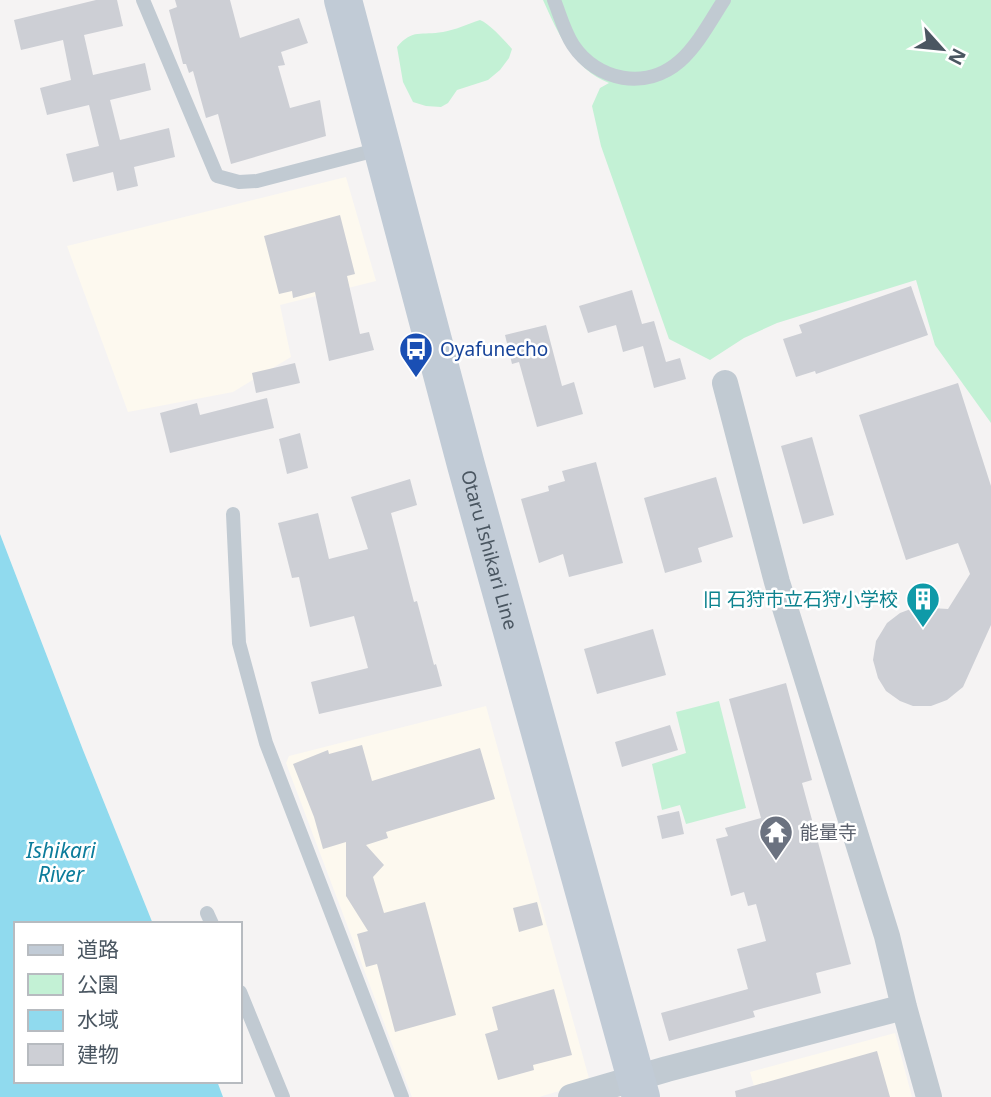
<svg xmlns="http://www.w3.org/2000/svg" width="991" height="1097" font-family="'Noto Sans','Noto Sans JP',sans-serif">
	<rect width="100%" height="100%" fill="#f5f3f3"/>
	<!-- commercial -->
	<path fill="#fdf9ef" d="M346,177L376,281L280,305L291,357L233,392L128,412L67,246Z
		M486,706L590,1082L539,1097H412L286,763L289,756Z
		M895,1033L912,1097H757L750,1072Z"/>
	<!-- green -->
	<path fill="#c3f1d5" d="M543,0H991V423L935,345L916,280L777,323L744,338L710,360L669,339L601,146L592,106L600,88L609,83C573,69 558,33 543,0Z
		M480,20C490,24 504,40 512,49L509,58L500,70L488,80L457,90L448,103L441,107L426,106L413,102L403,82L397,47C413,28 421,36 443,32C455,30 468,24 480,20Z
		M719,701L746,808L686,824L680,805L662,810L652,764L686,753L676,712Z"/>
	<!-- water -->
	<path fill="#90daee" d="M0,534L83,750L153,924H16V1081H217L223,1097H0Z"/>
	<!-- building -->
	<path fill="#cdcfd5" d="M96,0H117L123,26L84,35L93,75L145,63L151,90L110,100L120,140L169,128L175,157L134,167L138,186L117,191L113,172L73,182L66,154L99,146L89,105L47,115L40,88L71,80L63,40L21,50L14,20Z
		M175,0H230L240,38L299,18L308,43L281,52L285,65L278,66L290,108L320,100L326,136L231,164L218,114L206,118L193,71L189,73L186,64H183L169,10L177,7Z
		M340,215L355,274L347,276L360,334L369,332L374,350L329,361L315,292L293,298L292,291L279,294L264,236Z
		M911,286L928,335L816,374L815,371L796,377L783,339L802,333L799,325Z
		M632,290L642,324L654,321L666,362L680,358L686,379L654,388L643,346L623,352L616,325L588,333L579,306Z
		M546,325L562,386L574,382L583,414L537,427L519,362L512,364L505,335Z
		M295,363L300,383L256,393L252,373Z
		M958,383L991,486V625L963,687L947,700L931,706H913L900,701L886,691L878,678L873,660L876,641L887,623L900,613L916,607L948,609L970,574L958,543L906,560L859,415Z
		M267,398L274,428L170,453L160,413L197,403L200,415Z
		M300,433L308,468L287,474L279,439Z
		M812,437L834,515L803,524L781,446Z
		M596,462L623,563L569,577L563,554L539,563L521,499L549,491L548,486L565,481L562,471Z
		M716,477L733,537L698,548L702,562L665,573L644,498Z
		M410,479L417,505L391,513L414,602L417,601L434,665L436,664L442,686L319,714L311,682L368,668L354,616L310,627L299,577L292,578L278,523L318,513L329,559L368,549L351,497Z
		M653,629L666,675L597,694L584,649Z
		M786,683L812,780L802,783L851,964L816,973L821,993L753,1011L755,1017L669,1041L661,1013L748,989L737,949L766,941L756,904L748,906L744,892L731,896L716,839L728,836L725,828L761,818L729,699Z
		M670,725L678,750L622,767L615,742Z
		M362,745L372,781L480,748L495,799L386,832L388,838L366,845L384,865L373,877L384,913L425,902L456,1015L395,1032L377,964L366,967L357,934L368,931L346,896V842L323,849L314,817L293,764L328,750L329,754Z
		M679,811L684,834L662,839L657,816Z
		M537,902L543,925L519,932L513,908Z
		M554,989L572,1055L533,1065L534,1070L498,1080L485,1034L498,1030L492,1007Z
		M877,1051L890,1097H736L735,1091Z"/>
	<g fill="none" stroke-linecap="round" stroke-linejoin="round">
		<!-- lane -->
		<path stroke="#c1cad2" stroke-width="14" d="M143,0L217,176L239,182L257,181L380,149
			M554,0C560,15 564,31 573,45C597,81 646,91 680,61C698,45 711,20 724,0
			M233,514L239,643L266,743L402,1097
			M207,913L212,924
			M240,992L283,1097"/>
		<!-- street -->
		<path stroke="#c1cad2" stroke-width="26" d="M725,383L777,582L887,936L904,1007L929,1097
			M571,1097L667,1069L904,1007"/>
		<!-- secondary -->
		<path stroke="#c1cbd6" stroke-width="38" id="s1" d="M343,0L466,465L641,1097"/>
	</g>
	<!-- icons -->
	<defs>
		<g id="bus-pin" transform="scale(1.75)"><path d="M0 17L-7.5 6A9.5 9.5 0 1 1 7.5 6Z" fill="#1a4fb4" stroke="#fff"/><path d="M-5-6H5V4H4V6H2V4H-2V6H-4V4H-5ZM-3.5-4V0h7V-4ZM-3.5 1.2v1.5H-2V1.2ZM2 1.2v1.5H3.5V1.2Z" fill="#fff"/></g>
		<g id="building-pin" transform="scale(1.75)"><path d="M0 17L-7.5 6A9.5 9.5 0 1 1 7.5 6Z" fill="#0f9aa8" stroke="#fff"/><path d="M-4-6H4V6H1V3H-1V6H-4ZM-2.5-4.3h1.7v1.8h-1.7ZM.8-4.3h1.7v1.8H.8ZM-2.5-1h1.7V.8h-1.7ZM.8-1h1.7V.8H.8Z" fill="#fff"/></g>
		<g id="temple-pin" transform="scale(1.75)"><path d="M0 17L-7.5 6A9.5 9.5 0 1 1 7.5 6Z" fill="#6b7280" stroke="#fff"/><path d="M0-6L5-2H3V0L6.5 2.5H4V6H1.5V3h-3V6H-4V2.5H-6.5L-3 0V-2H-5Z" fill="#fff"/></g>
	</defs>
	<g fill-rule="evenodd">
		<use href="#bus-pin" x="416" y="349"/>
		<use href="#building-pin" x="923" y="599"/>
		<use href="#temple-pin" x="776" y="832"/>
	</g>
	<g text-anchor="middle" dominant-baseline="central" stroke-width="5" stroke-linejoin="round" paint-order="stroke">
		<!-- transit labels -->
		<g font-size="19" fill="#164399" stroke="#fff" text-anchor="start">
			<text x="440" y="349">Oyafunecho</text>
		</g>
		<!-- street labels -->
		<g font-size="19" fill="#4a5661" stroke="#fff">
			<text stroke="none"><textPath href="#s1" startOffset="569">Otaru Ishikari Line</textPath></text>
		</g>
		<!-- culture labels -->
		<g font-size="19" fill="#0d838f" stroke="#fff" text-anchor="end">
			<text x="898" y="599">旧 石狩市立石狩小学校</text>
		</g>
		<!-- worship labels -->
		<g font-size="19" fill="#5b616d" stroke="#fff" text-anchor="start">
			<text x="800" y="832">能量寺</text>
		</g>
		<!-- water labels -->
		<g font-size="21" font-style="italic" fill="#0c7c9b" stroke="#fff">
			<text x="61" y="850">Ishikari<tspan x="61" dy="24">River</tspan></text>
		</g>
	</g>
	<!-- legend -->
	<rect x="14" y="922" width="228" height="161" fill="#ffffff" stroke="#b7bbc0" stroke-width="2"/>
	<rect x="28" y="945" width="35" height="10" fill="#c1cbd6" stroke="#b7bbc0" stroke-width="2"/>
	<text x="77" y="957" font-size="21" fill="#4a5661">道路</text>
	<rect x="28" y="974" width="35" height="21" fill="#c3f1d5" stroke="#b7bbc0" stroke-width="2"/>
	<text x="77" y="992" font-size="21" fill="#4a5661">公園</text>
	<rect x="28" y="1010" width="35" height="21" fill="#90daee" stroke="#b7bbc0" stroke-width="2"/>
	<text x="77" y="1027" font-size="21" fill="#4a5661">水域</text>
	<rect x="28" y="1044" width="35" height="21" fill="#cdcfd5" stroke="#b7bbc0" stroke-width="2"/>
	<text x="77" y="1062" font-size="21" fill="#4a5661">建物</text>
	<!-- north arrow -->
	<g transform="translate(942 49) rotate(117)" stroke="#ffffff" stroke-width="5" paint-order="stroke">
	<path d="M0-5L12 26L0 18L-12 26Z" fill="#4a5661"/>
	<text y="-10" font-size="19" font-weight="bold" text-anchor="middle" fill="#4a5661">N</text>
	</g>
</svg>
